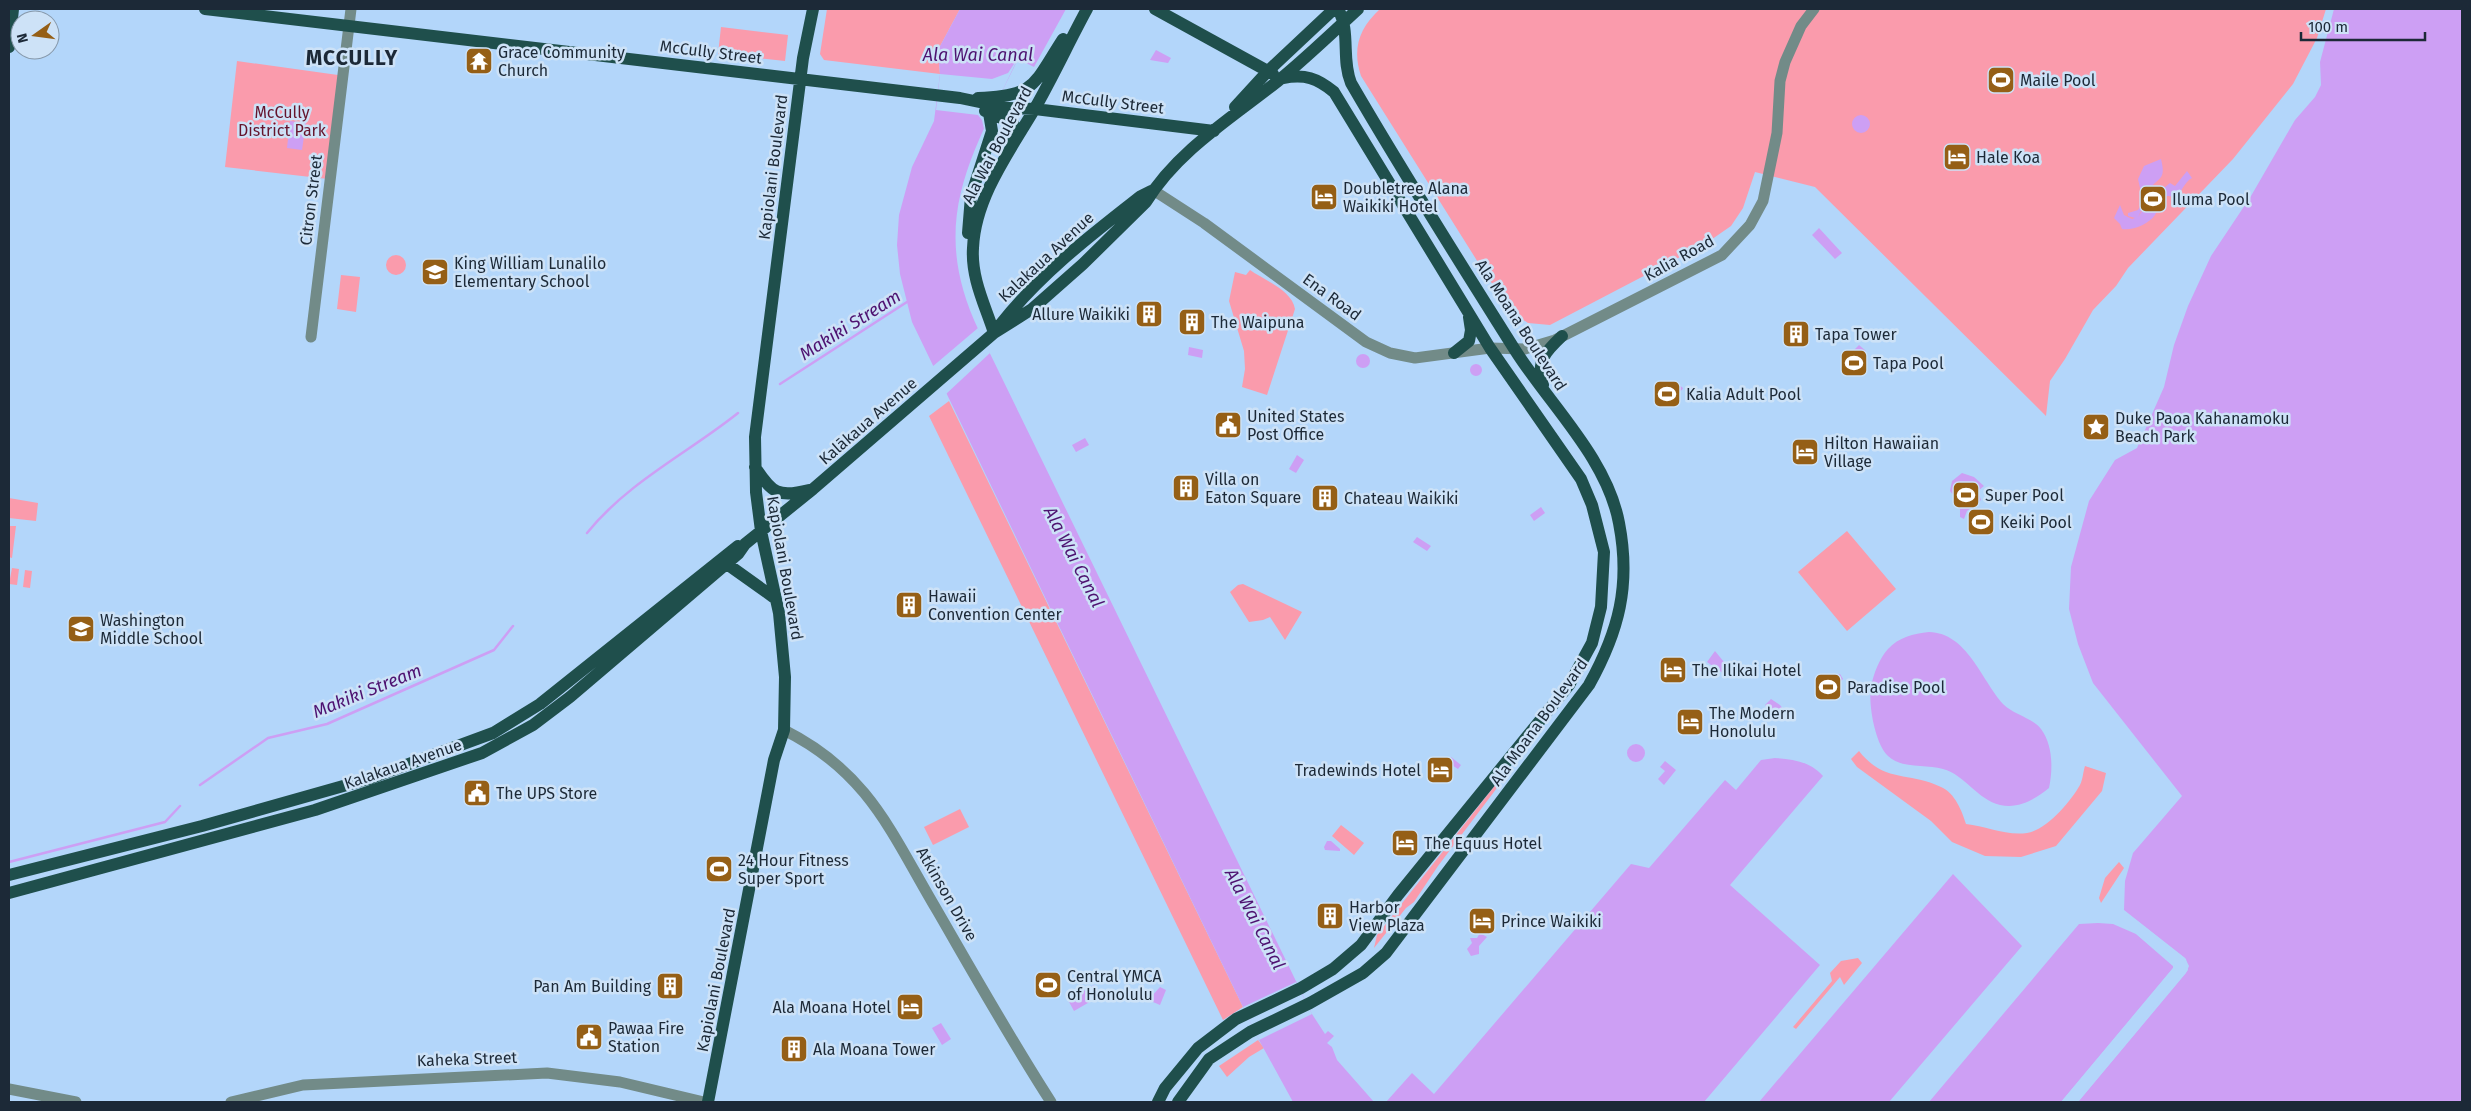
<svg xmlns="http://www.w3.org/2000/svg" width="2471" height="1111" font-family="'Fira Sans',sans-serif">
	<rect width="100%" height="100%" fill="#b3d6fa"/>
	<!-- green -->
	<path fill="#fa9bac" d="M827,9H960L938,50L940,74L824,60L820,54Z
		M1380,9H2326L2317,38L2293,84L2233,159L2128,268L2116,286L2093,310L2065,359L2050,381L2046,416L1815,187L1755,172L1743,208L1731,226L1705,244L1550,325L1528,323L1513,313L1486,275L1361,76C1352,49 1359,28 1380,9Z
		M721,27L788,35L785,61L718,54Z
		M237,61L338,75L328,179L225,167Z
		M386 265a10 10 0 1 1 20 0a10 10 0 1 1-20 0Z
		M1250,270C1264,280 1292,290 1295,309L1267,395L1242,387L1245,369L1244,351L1229,301L1235,272L1246,275Z
		M341,275L360,277L356,312L337,309Z
		M949,401L1243,1007L1223,1020L929,416Z
		M9,498L38,503L36,521L9,518Z
		M9,526H16L12,558L9,557Z
		M1847,531L1896,589L1847,631L1798,572Z
		M12,568L19,569L17,585L9,584Z
		M25,570L32,571L30,588L23,587Z
		M1243,584L1302,612L1285,640L1270,617L1263,620L1249,622L1230,592L1238,585Z
		M1859,751C1885,784 1909,771 1941,787C1955,793 1962,811 1966,824C1986,826 2006,836 2027,833C2047,830 2071,801 2080,785C2083,779 2083,772 2085,766L2106,773L2102,791L2056,846L2021,857L1985,856L1952,842L1931,821L1857,767L1851,759Z
		M1509,772L1438,866L1414,902L1406,908L1374,948L1377,935L1504,774Z
		M960,809L969,827L933,845L924,827Z
		M1341,825L1364,843L1354,855L1332,836Z
		M2119,862L2124,868L2101,903L2099,898L2105,878Z
		M1858,958L1862,963L1844,985L1840,977L1796,1029L1793,1027L1832,981L1830,973L1841,961Z
		M1258,1040L1264,1048L1249,1057L1227,1077L1219,1066Z"/>
	<!-- water -->
	<path fill="#cd9ff4" d="M960,9H1066L1034,67L1018,59C971,156 927,222 979,331L1312,1014L1325,1034L1328,1031L1334,1036L1327,1043L1332,1047L1337,1060L1374,1102H1293L1259,1040L912,322L900,274L897,245L899,215L912,167L934,121L940,74L938,50Z
		M2334,9H2462V1102H2078L2186,973L2189,966L2185,958L2124,910L2125,881L2133,853L2182,796L2093,683L2078,644L2069,609L2071,567L2089,501L2115,460L2137,448L2164,387L2174,345L2188,306L2211,256L2251,196L2295,120L2315,97L2321,85L2320,62Z
		M1156,50L1171,58L1168,63L1150,60Z
		M2000,74L2013,77L2005,85L1995,86L1989,81L1999,78Z
		M1852 124a9 9 0 1 1 18 0a9 9 0 1 1-18 0Z
		M290,121L306,123L302,150L287,148Z
		M2161,159C2166,180 2160,176 2148,190L2140,188L2138,179L2144,166Z
		M2187,171L2192,178C2184,182 2181,194 2176,196C2173,197 2167,196 2164,196C2158,202 2159,208 2155,215C2149,224 2132,231 2122,229L2120,224L2114,218L2120,205L2124,215L2132,219L2135,218L2128,216V213L2138,210L2145,198L2144,205L2138,217L2146,205V198L2158,193L2170,183L2175,186Z
		M1819,228L1842,253L1835,259L1812,235Z
		M1859,345L1866,351L1859,359L1861,370L1855,375L1848,367V356Z
		M1189,347L1203,350L1202,358L1188,355Z
		M1356 361a7 7 0 1 1 14 0a7 7 0 1 1-14 0Z
		M1470 370a6 6 0 1 1 12 0a6 6 0 1 1-12 0Z
		M1679,385L1683,388L1682,390L1666,397L1664,402L1658,401L1662,391L1670,388L1676,390Z
		M1085,438L1089,445L1076,452L1072,445Z
		M1297,455L1304,460L1296,473L1289,469Z
		M1962,473L1974,477L1984,486L1978,491L1981,500L1967,511L1964,519L1960,517V509L1953,502L1954,496L1950,491L1952,481Z
		M1541,507L1545,513L1534,521L1530,515Z
		M1985,512L1990,513L1988,521L1991,528L1989,531L1977,526L1973,520L1977,515Z
		M1417,537L1431,546L1427,551L1413,542Z
		M1929,632C1967,633 1981,679 2003,704C2014,715 2033,718 2041,729C2053,745 2053,769 2049,788C2035,799 2020,809 2000,805C1978,800 1965,775 1943,769C1926,764 1901,769 1888,756C1875,744 1868,703 1871,687C1873,675 1880,657 1888,649C1899,637 1913,634 1929,632Z
		M1715,651L1728,667L1724,674L1707,662Z
		M1840,674L1843,679L1836,686L1835,697L1822,699L1819,688L1833,676Z
		M1771,699L1780,705L1786,713L1780,720L1765,705Z
		M1627 753a9 9 0 1 1 18 0a9 9 0 1 1-18 0Z
		M1451,757L1461,765L1458,769L1447,762Z
		M1775,758C1793,759 1811,762 1823,776L1730,885L1820,965L1704,1102H1386L1412,1073L1434,1094L1631,864L1649,868L1725,780L1736,790L1761,760Z
		M1665,761L1676,770L1664,785L1658,779L1665,771L1660,767Z
		M1327,841H1331L1340,849V851L1325,850L1324,847Z
		M1953,874L2022,946L1889,1102H1759Z
		M2098,923L2113,924L2136,934L2174,967L2061,1102H1929L2079,924Z
		M1480,933L1487,937L1479,946V954L1471,956L1467,949L1472,943L1470,938H1477Z
		M1094,985L1100,996L1074,1011L1068,1000Z
		M1160,987L1166,990L1160,1005L1153,1002V998L1151,997Z
		M941,1023L951,1039L942,1045L932,1028Z"/>
	<!-- pier -->
	<path fill="#b3d6fa" d="M1018,58L984,129L982,120L978,115L936,110L940,74L992,79L1008,73Z
		M978,328L990,353L946,394L932,367Z
		M2122,909L2186,959L2188,970L2078,1102H2075L2186,969L2184,961L2123,912Z
		M2127,926L2137,932L2174,963L2176,969L2064,1102H2061L2173,968V965Z
		M1296,982L1312,1014L1259,1040L1243,1007Z"/>
	<g fill="none" stroke-linecap="round" stroke-linejoin="round">
		<!-- stream -->
		<path stroke="#cd9ff4" stroke-width="2.5" d="M780,384L907,302
			M587,533C628,482 688,453 738,413
			M200,785L268,738L327,724L494,650L513,626
			M9,862L165,822L180,806"/>
		<!-- minor -->
		<path stroke="#728b88" stroke-width="11" d="M1153,190L1204,223L1366,342L1390,353L1415,358L1490,348L1525,349L1555,340L1722,255L1750,225L1763,201L1777,133L1780,81L1785,62L1801,26L1814,9
			M311,337L351,9
			M784,730C870,773 892,835 938,912C975,976 1011,1040 1051,1102
			M9,1089L76,1102
			M231,1102L303,1085L547,1073L620,1082L704,1102"/>
		<!-- major -->
		<path stroke="#1f4f4c" stroke-width="12" d="M205,9L960,98L1008,108L1035,109L1214,131
			M1155,9L1273,74
			M9,47L13,9
			M978,98C1036,96 1033,85 1063,39
			M1235,107L1268,71L1334,9
			M985,111L1013,123L1015,128L1012,141
			M968,233L971,196L992,131L989,113
			M1000,325C1040,274 1091,235 1141,196L1151,191
			M994,333C985,305 971,278 973,248C975,198 1009,152 1034,110C1053,77 1069,42 1087,9
			M1454,353L1469,341L1471,330L1469,317
			M1543,385C1536,361 1545,352 1562,336
			M755,467C772,493 778,498 809,490
			M727,564L776,599
			M9,875L202,826L368,779L493,733L540,704L738,546
			M9,893L315,810L482,753L533,725L570,697L738,554L745,544L813,489L994,333L1032,309L1083,264L1146,202C1177,151 1233,117 1278,81C1306,58 1332,33 1358,9
			M708,1102L774,760L784,730L785,677L779,613L761,531L756,492L755,437L803,58L813,9
			M1158,1102L1165,1088L1198,1048L1236,1019L1301,988L1333,969L1361,945L1398,895L1569,685L1592,643L1601,607L1604,552L1592,505L1581,479L1490,348L1334,92C1317,78 1305,74 1283,78
			M1178,1102L1209,1059L1250,1032L1310,1003L1363,973L1386,953L1589,685C1619,631 1631,585 1619,523C1607,458 1549,404 1515,350C1459,261 1403,173 1351,83C1341,59 1351,32 1338,9"/>
	</g>
	<!-- icons -->
	<defs>
		<g id="temple-square" transform="scale(1.4375)"><rect x="-9" y="-9" width="18" height="18" rx="4" fill="#955f16" stroke="#cde2f7"/><path d="M0-6L5-2H3V0L6.5 2.5H4V6H1.5V3h-3V6H-4V2.5H-6.5L-3 0V-2H-5Z" fill="#fff"/></g>
		<g id="stadium-square" transform="scale(1.4375)"><rect x="-9" y="-9" width="18" height="18" rx="4" fill="#955f16" stroke="#cde2f7"/><path d="M0-5a6.5 5 0 1 0 0 10a6.5 5 0 1 0 0-10ZM-3.5-1.8h7v3.6h-7Z" fill="#fff"/></g>
		<g id="hotel-square" transform="scale(1.4375)"><rect x="-9" y="-9" width="18" height="18" rx="4" fill="#955f16" stroke="#cde2f7"/><path d="M-6-4.5h1.5V1H6V5H4.5V3h-9V5H-6ZM-4 0a1.8 1.8 0 1 1 3.6 0ZM.5 0V-2.5h3Q6-2.5 6 0Z" fill="#fff"/></g>
		<g id="school-square" transform="scale(1.4375)"><rect x="-9" y="-9" width="18" height="18" rx="4" fill="#955f16" stroke="#cde2f7"/><path d="M0-5L7-2L0 1L-7-2ZM-4 1L0 2.5L4 1V4Q0 6-4 4Z" fill="#fff"/></g>
		<g id="building-square" transform="scale(1.4375)"><rect x="-9" y="-9" width="18" height="18" rx="4" fill="#955f16" stroke="#cde2f7"/><path d="M-4-6H4V6H1V3H-1V6H-4ZM-2.5-4.3h1.7v1.8h-1.7ZM.8-4.3h1.7v1.8H.8ZM-2.5-1h1.7V.8h-1.7ZM.8-1h1.7V.8H.8Z" fill="#fff"/></g>
		<g id="civic-square" transform="scale(1.4375)"><rect x="-9" y="-9" width="18" height="18" rx="4" fill="#955f16" stroke="#cde2f7"/><path d="M-.6-6.5H3V-4.5H.6V-3L4-1V1h2V6H-6V1h2V-1L-.6-3ZM-1.2 2.5V6h2.4V2.5Z" fill="#fff"/></g>
		<g id="sight-square" transform="scale(1.4375)"><rect x="-9" y="-9" width="18" height="18" rx="4" fill="#955f16" stroke="#cde2f7"/><path d="M0-6L1.8-2.2L6-1.7L2.9 1.2L3.7 5.4L0 3.3L-3.7 5.4L-2.9 1.2L-6-1.7L-1.8-2.2Z" fill="#fff"/></g>
	</defs>
	<g fill-rule="evenodd">
		<use href="#temple-square" x="479" y="61"/>
		<use href="#stadium-square" x="2001" y="80"/>
		<use href="#hotel-square" x="1957" y="157"/>
		<use href="#hotel-square" x="1324" y="197"/>
		<use href="#stadium-square" x="2153" y="199"/>
		<use href="#school-square" x="435" y="272"/>
		<use href="#building-square" x="1149" y="314"/>
		<use href="#building-square" x="1192" y="322"/>
		<use href="#building-square" x="1796" y="334"/>
		<use href="#stadium-square" x="1854" y="363"/>
		<use href="#stadium-square" x="1667" y="394"/>
		<use href="#civic-square" x="1228" y="425"/>
		<use href="#sight-square" x="2096" y="427"/>
		<use href="#hotel-square" x="1805" y="452"/>
		<use href="#building-square" x="1186" y="488"/>
		<use href="#stadium-square" x="1966" y="495"/>
		<use href="#building-square" x="1325" y="498"/>
		<use href="#stadium-square" x="1981" y="522"/>
		<use href="#building-square" x="909" y="605"/>
		<use href="#school-square" x="81" y="629"/>
		<use href="#hotel-square" x="1673" y="670"/>
		<use href="#stadium-square" x="1828" y="687"/>
		<use href="#hotel-square" x="1690" y="722"/>
		<use href="#hotel-square" x="1440" y="770"/>
		<use href="#civic-square" x="477" y="793"/>
		<use href="#hotel-square" x="1405" y="843"/>
		<use href="#stadium-square" x="719" y="869"/>
		<use href="#building-square" x="1330" y="916"/>
		<use href="#hotel-square" x="1482" y="921"/>
		<use href="#stadium-square" x="1048" y="985"/>
		<use href="#building-square" x="670" y="986"/>
		<use href="#hotel-square" x="910" y="1007"/>
		<use href="#civic-square" x="589" y="1037"/>
		<use href="#building-square" x="794" y="1049"/>
	</g>
	<g text-anchor="middle" dominant-baseline="central" stroke-width="5" stroke-linejoin="round" paint-order="stroke">
		<!-- poi labels -->
		<g font-size="16" fill="#1c2937" stroke="#cde2f7" text-anchor="start">
			<text x="498" y="52">Grace Community<tspan x="498" dy="18">Church</tspan></text>
			<text x="2020" y="80">Maile Pool</text>
			<text x="1976" y="157">Hale Koa</text>
			<text x="1343" y="188">Doubletree Alana<tspan x="1343" dy="18">Waikiki Hotel</tspan></text>
			<text x="2172" y="199">Iluma Pool</text>
			<text x="454" y="263">King William Lunalilo<tspan x="454" dy="18">Elementary School</tspan></text>
			<text x="1130" y="314" text-anchor="end">Allure Waikiki</text>
			<text x="1211" y="322">The Waipuna</text>
			<text x="1815" y="334">Tapa Tower</text>
			<text x="1873" y="363">Tapa Pool</text>
			<text x="1686" y="394">Kalia Adult Pool</text>
			<text x="1247" y="416">United States<tspan x="1247" dy="18">Post Office</tspan></text>
			<text x="2115" y="418">Duke Paoa Kahanamoku<tspan x="2115" dy="18">Beach Park</tspan></text>
			<text x="1824" y="443">Hilton Hawaiian<tspan x="1824" dy="18">Village</tspan></text>
			<text x="1205" y="479">Villa on<tspan x="1205" dy="18">Eaton Square</tspan></text>
			<text x="1985" y="495">Super Pool</text>
			<text x="1344" y="498">Chateau Waikiki</text>
			<text x="2000" y="522">Keiki Pool</text>
			<text x="928" y="596">Hawaii<tspan x="928" dy="18">Convention Center</tspan></text>
			<text x="100" y="620">Washington<tspan x="100" dy="18">Middle School</tspan></text>
			<text x="1692" y="670">The Ilikai Hotel</text>
			<text x="1847" y="687">Paradise Pool</text>
			<text x="1709" y="713">The Modern<tspan x="1709" dy="18">Honolulu</tspan></text>
			<text x="1421" y="770" text-anchor="end">Tradewinds Hotel</text>
			<text x="496" y="793">The UPS Store</text>
			<text x="1424" y="843">The Equus Hotel</text>
			<text x="738" y="860">24 Hour Fitness<tspan x="738" dy="18">Super Sport</tspan></text>
			<text x="1349" y="907">Harbor<tspan x="1349" dy="18">View Plaza</tspan></text>
			<text x="1501" y="921">Prince Waikiki</text>
			<text x="1067" y="976">Central YMCA<tspan x="1067" dy="18">of Honolulu</tspan></text>
			<text x="651" y="986" text-anchor="end">Pan Am Building</text>
			<text x="891" y="1007" text-anchor="end">Ala Moana Hotel</text>
			<text x="608" y="1028">Pawaa Fire<tspan x="608" dy="18">Station</tspan></text>
			<text x="813" y="1049">Ala Moana Tower</text>
		</g>
		<!-- street labels -->
		<g font-size="16" fill="#1c2937" stroke="#cde2f7">
			<text transform="translate(711 52) rotate(7)">McCully Street</text>
			<text transform="translate(1113 102) rotate(7)">McCully Street</text>
			<text transform="translate(997 145) rotate(-62)">Ala Wai Boulevard</text>
			<text transform="translate(773 167) rotate(-83)">Kapiolani Boulevard</text>
			<text transform="translate(311 200) rotate(-83)">Citron Street</text>
			<text transform="translate(1046 257) rotate(-43)">Kalakaua Avenue</text>
			<text transform="translate(1679 258) rotate(-29)">Kalia Road</text>
			<text transform="translate(1332 297) rotate(36)">Ena Road</text>
			<text transform="translate(1521 325) rotate(57)">Ala Moana Boulevard</text>
			<text transform="translate(868 421) rotate(-41)">Kalākaua Avenue</text>
			<text transform="translate(785 568) rotate(80)">Kapiolani Boulevard</text>
			<text transform="translate(1539 722) rotate(-54)">Ala Moana Boulevard</text>
			<text transform="translate(403 764) rotate(-19)">Kalakaua Avenue</text>
			<text transform="translate(947 894) rotate(60)">Atkinson Drive</text>
			<text transform="translate(716 980) rotate(-79)">Kapiolani Boulevard</text>
			<text transform="translate(467 1059) rotate(-2)">Kaheka Street</text>
		</g>
		<!-- park labels -->
		<g font-size="16" fill="#65142c" stroke="#cde2f7">
			<text x="282" y="112">McCully<tspan x="282" dy="18">District Park</tspan></text>
		</g>
		<!-- water labels -->
		<g font-size="18" font-style="italic" fill="#4e1371" stroke="#cde2f7">
			<text x="978" y="55">Ala Wai Canal</text>
			<text transform="translate(850 325) rotate(-32)">Makiki Stream</text>
			<text transform="translate(1074 557) rotate(63)">Ala Wai Canal</text>
			<text transform="translate(367 691) rotate(-22)">Makiki Stream</text>
			<text transform="translate(1255 919) rotate(63)">Ala Wai Canal</text>
		</g>
		<!-- district labels -->
		<g font-size="21" font-weight="bold" letter-spacing="1" fill="#1c2937" stroke="#cde2f7">
			<text x="352" y="58">MCCULLY</text>
		</g>
	</g>
	<!-- border -->
	<rect width="2471" height="1111" fill="none" stroke="#1c2937" stroke-width="20"/>
	<!-- north arrow -->
	<g transform="translate(35 35) rotate(256)"><circle r="24" fill="#cde2f7" stroke="#8698aa"/>
	<path d="M0-4L9 19L0 12L-9 19Z" fill="#955f16"/>
	<text y="-8" font-size="14" font-weight="bold" text-anchor="middle" fill="#1c2937">N</text>
	</g>
	<!-- scale -->
	<path d="M2301 32v8h124v-8" fill="none" stroke="#1c2937" stroke-width="2.5"/>
	<text x="2308" y="32" font-size="15" fill="#1c2937" stroke="#cde2f7" stroke-width="4" paint-order="stroke">100 m</text>
</svg>
